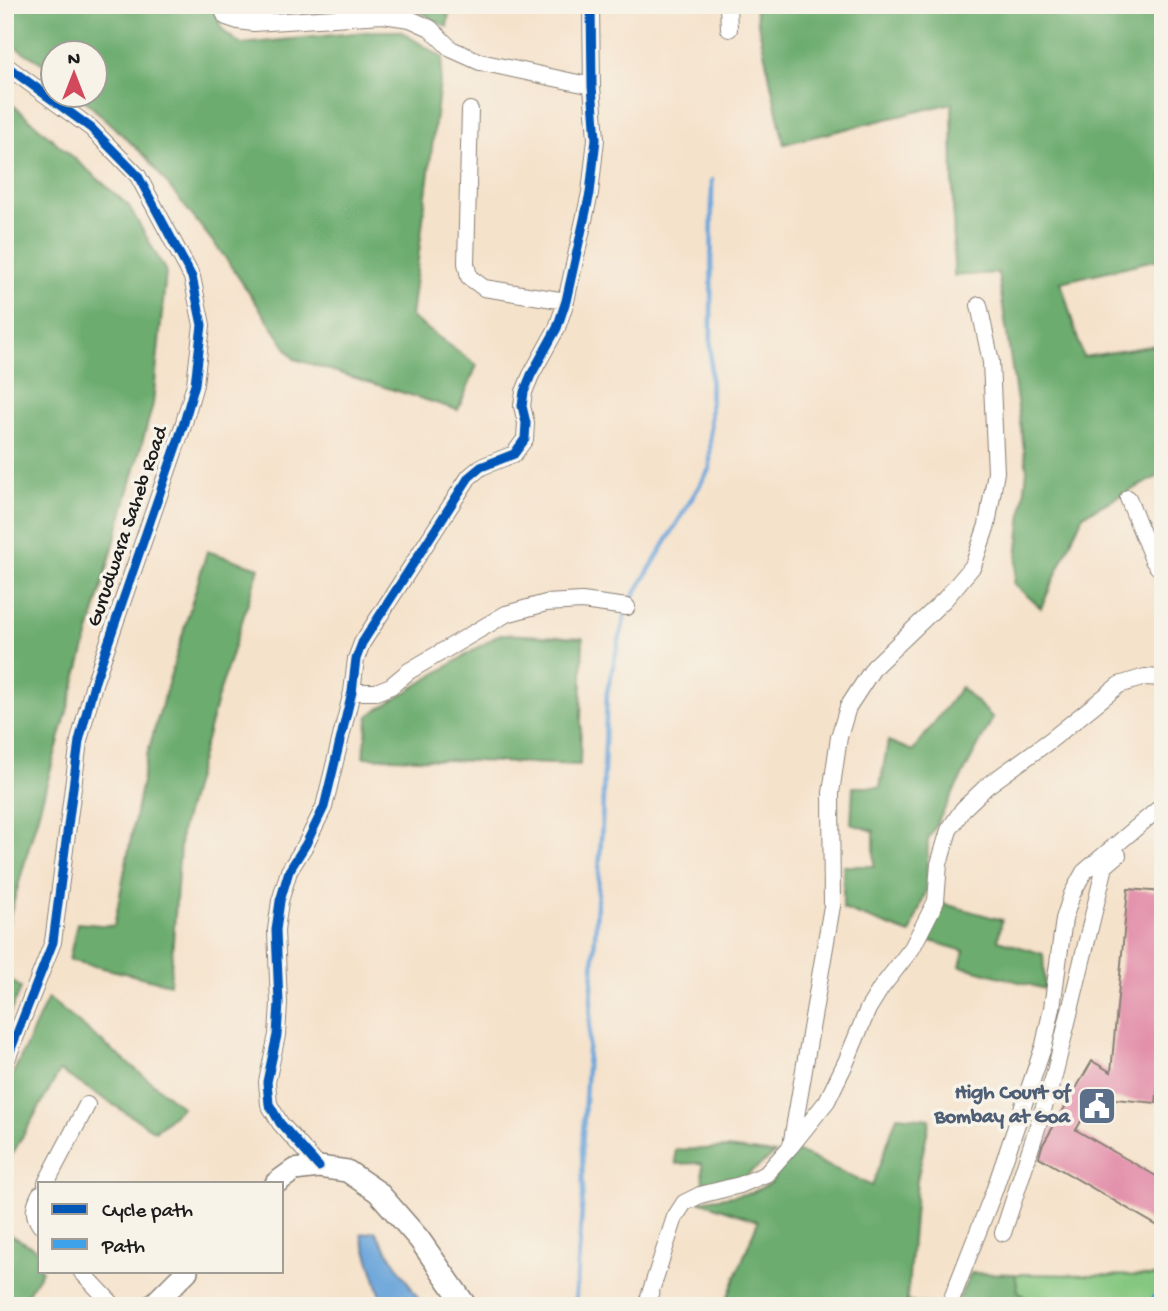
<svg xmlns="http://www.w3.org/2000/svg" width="1168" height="1311" font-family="'Gochi Hand',sans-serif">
	<rect width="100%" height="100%" fill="#f7f3e8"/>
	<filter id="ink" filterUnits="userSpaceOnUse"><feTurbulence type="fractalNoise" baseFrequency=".0143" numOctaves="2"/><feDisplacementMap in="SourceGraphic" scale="14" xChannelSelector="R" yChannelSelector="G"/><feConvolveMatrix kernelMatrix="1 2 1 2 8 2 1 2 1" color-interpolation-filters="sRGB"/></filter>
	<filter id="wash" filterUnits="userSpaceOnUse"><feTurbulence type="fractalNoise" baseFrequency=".00686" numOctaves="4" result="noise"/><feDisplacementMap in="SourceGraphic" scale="28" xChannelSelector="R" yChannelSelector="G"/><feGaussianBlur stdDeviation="1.57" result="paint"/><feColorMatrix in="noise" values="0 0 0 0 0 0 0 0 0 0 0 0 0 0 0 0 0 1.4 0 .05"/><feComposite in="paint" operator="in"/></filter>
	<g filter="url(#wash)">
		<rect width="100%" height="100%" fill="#f5e2cb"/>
		<!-- green -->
		<path fill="#85c780" stroke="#50724e" stroke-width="2" d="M1015,1274L1163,1276V1306H1034L1018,1291Z"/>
		<!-- forest -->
		<path fill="#6cac6e" stroke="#446445" stroke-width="2" d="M7,5H215C219,29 221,31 241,44L375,31H400L443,58L411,317L477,365L458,410L294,359L224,256L145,156L79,95L94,94V52H52V69L5,41V6Z
			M238,5H450L447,27L422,13L397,6L253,13L239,11Z
			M754,5H1163V258L1061,282L1083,357L1163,344V474L1083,515L1041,608L1014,584L1027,470L998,273L954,276L952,103L784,144Z
			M5,98L129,206L166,272L153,404L5,933Z
			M207,551L259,568L217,700L181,832L170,984L69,960L77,923L114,926L147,755Z
			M500,634L583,638L580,765L363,757L369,715Z
			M961,687L993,718L928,840L926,891L910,934L843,909V866H874V831L851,824L853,787H880L888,741L913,751Z
			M941,903L1002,920L998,940L1043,954L1045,989L960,966L964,951L927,940Z
			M5,975L21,988L5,1024Z
			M48,998L182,1107L155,1131L60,1071L5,1167V1091Z
			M897,1116L930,1119L917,1180L907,1302L943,1306H724L758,1221L699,1201L751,1193L771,1183L794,1150L872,1186Z
			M727,1148L775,1154L744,1177L703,1185L702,1163L676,1164L675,1150Z
			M5,1232L40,1251V1271H42L20,1306H5Z
			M971,1273L1015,1274L1018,1291L1034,1306H955Z"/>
		<!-- water -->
		<path fill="#6ba5da" stroke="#44607b" stroke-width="2" d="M375,1231L423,1306H384L361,1234Z"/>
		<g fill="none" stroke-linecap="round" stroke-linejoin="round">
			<!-- stream -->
			<path stroke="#6ba5da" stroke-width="4.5" d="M575,1306L583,1195L582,1149L602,823L607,692L627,607L710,468L712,180"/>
		</g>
		<g id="blocks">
			<!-- building -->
			<path fill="#e390ab" d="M1128,889L1163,892V1030L1156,1103L1095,1097L1076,1130L1163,1180V1229L1039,1157L1042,1146L1092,1061L1111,1072Z"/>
		</g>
	</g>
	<g filter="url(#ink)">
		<use href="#blocks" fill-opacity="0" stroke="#887f74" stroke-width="2"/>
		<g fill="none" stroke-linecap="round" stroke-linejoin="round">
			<!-- minor casing -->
			<g stroke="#887f74" stroke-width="18">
				<path id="minor" d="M220,5L226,17L238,21L253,23L383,15L410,19L430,28L451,49L480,62L592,86
					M728,5L729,29
					M5,65L91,128L138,176L192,277L202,325L195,384L183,426L94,684L79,741L53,942L5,1064
					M470,110L466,263L469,277L484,288L566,301
					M1128,498L1153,560L1158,567L1163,569
					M352,692H376L391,686L409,671L506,614L546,603L582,601L627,607
					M791,1146L832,906L831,793L839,737L848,707L874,667L945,599L973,566L987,525L996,472L991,362L979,305
					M319,1167L280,1123L269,1104L267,1082L277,1035L279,1003L276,930L280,901L289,871L306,844L324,807L352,692L356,659L362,643L469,477L481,467L514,454L525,439L526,423L522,406L524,392L531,375L557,328L566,301L590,193L596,139L592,86L591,5
					M46,1183L87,1105
					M40,1194C34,1206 32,1214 40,1225
					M1003,1233L1054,1076L1105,866L1118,855
					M81,1271L114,1306
					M646,1306L675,1217L684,1203L700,1195L740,1185L766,1174L791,1146L827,1101L846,1062L868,1009L881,988L912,948L936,901L939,864L949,830L963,809L987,786L1052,739L1119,685L1145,677L1163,678
					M949,1306L994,1191L1044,1045L1052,1008L1064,919L1072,894L1084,872L1163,805"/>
			</g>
			<!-- major casing -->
			<g stroke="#887f74" stroke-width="24">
				<path id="major" d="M276,1183L294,1170L319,1167L347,1171L378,1192L419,1239L466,1306
					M152,1306L187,1271"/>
			</g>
			<!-- minor -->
			<use href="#minor" stroke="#fff" stroke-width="16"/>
			<!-- major -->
			<use href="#major" stroke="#fff" stroke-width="21"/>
			<!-- quiet -->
			<path stroke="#3da2ea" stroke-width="7" stroke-dasharray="14 7" stroke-linecap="butt" d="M1147,1306L1156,1292L1163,1290"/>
			<!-- cycleway casing -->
			<g stroke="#f7f3e8" stroke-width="13">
				<path id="cycleway" d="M5,65L91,128L138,176L192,277L202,325L195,384L183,426L94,684L79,741L53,942L5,1064
					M319,1167L280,1123L269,1104L267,1082L277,1035L279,1003L276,930L280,901L289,871L306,844L324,807L352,692L356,659L362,643L469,477L481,467L514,454L525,439L526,423L522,406L524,392L531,375L557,328L566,301L590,193L596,139L592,86L591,5"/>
			</g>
			<!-- cycleway -->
			<use href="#cycleway" stroke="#0057b8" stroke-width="9"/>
		</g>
	</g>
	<!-- icons -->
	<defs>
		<g id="civic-square" transform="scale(2.0125)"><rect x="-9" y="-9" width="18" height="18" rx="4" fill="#5c6f8a" stroke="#f7f3e8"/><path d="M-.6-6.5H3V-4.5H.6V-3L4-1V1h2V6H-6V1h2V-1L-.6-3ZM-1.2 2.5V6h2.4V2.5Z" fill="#fff"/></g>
	</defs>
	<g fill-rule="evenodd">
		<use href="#civic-square" x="1097" y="1106"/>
	</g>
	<g text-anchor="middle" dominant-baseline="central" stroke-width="7" stroke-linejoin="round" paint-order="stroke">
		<!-- street labels -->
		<g font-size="21" fill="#1c1c1c" stroke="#f7f3e8">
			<text transform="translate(129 527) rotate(-71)">Gurudwara Saheb Road</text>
		</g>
		<!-- service labels -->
		<g font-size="21" font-weight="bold" fill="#4e5e75" stroke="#f7f3e8" text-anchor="end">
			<text x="1070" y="1094">High Court of<tspan x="1070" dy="24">Bombay at Goa</tspan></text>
		</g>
	</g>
	<!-- margin -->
	<rect width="1168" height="1311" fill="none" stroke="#f7f3e8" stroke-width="28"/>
	<!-- legend -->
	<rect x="38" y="1182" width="245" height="91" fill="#f7f3e8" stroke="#9f9d96" stroke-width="2"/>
	<rect x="52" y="1204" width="35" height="10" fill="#0057b8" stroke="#9f9d96" stroke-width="2"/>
	<text x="102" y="1216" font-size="21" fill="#1c1c1c">Cycle path</text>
	<rect x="52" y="1239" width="35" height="10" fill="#3da2ea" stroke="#9f9d96" stroke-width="2"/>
	<text x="102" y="1252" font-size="21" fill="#1c1c1c">Path</text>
	<!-- north arrow -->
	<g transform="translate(74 74)"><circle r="33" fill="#f7f3e8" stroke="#9f9d96" stroke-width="2"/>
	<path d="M0-5L12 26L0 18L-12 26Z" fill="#d1495b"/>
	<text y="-10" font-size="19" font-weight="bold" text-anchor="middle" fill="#1c1c1c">N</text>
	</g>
</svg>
